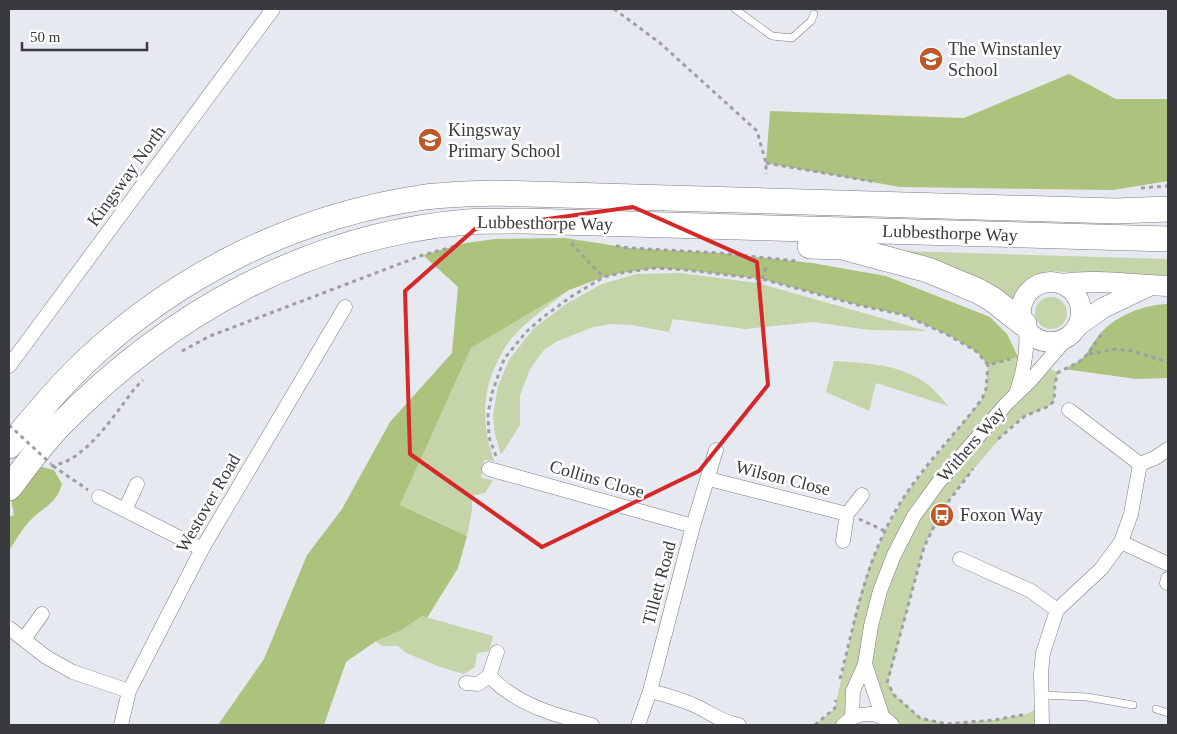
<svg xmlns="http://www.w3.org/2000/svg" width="1177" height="734" font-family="Georgia,serif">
	<rect width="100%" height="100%" fill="#e7e9f0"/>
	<!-- green -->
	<path fill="#c6d4a9" d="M904,251L1168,259V279L1052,271C1031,274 1018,285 1011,305Z
		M680,273L758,283L927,331L870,330L813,322L745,329L673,319L669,332L632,325L612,324L593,327L556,342L544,350L530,369L520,395V425L501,455L495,434L493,415L498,386L509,360L533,329L566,304L602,284L636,274Z
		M569,290C548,306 524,322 508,343C504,348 501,355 498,360C481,393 482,426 494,461L484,460L481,478L493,480L485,493L472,496V510L467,536L400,505L471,348Z
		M1035 313a16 16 0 1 1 32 0a16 16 0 1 1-32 0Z
		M1018,357H1026L1018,391L1044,365L1058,373L1055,383L1054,401L1049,406L1025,416L1007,430L961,484L942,510L924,547L888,682L894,695L921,718L946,724L994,720L1027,714L1042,705V725H892L865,665L844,725H815L835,708L851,634L862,589L870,564L885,531L907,492L982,399L986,389L988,365Z
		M834,361C880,364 919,365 948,406L876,383L869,411L826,392Z
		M422,616L493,636L489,651L477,653L475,667L464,674L440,667L406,653L398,646H382L375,641L402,630Z"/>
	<!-- forest -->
	<path fill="#adc27d" d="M1069,74L1116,99H1168V181L1113,190L900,187L766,163L770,111L964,118Z
		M565,238L630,248L719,253L812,263L886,276L990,317L1007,334L1018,357L988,365L977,352L969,347L948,335L904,315L858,305L762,279L686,270L655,268L621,273L604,277L569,290L471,348L400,505L467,536L458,568L427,618L422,616L402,630L376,641L346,662L324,725H218L264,659L307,555L342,509L390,422L452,353L458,287L423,255L466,243L495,239Z
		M1168,304V378L1136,379L1064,369C1089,358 1084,354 1099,335C1116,315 1143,305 1168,304Z
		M42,467L54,470L62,484C56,506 40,508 27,524C20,532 15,542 9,550V517L14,515L11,499L32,474Z"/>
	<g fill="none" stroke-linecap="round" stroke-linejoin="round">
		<!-- lane casing -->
		<g stroke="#7b7d83" stroke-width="8">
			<path id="lane" d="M735,9L772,36L792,38L811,21L814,14
				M1042,695L1087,697L1133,705
				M1156,709L1168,713"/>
		</g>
		<!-- street casing -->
		<g stroke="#7b7d83" stroke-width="15">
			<path id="street" d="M9,366L273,9
				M1017,391C1024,370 1028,350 1026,328
				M1140,464L1155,458L1168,449
				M489,469L693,526
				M709,479L847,514
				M99,497L202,549
				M125,510L137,484
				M843,541L847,514L862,495
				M1121,542L1168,564
				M960,559L1031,591L1057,610
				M1167,583L1168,579
				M9,628L46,657L73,672L129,691
				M24,639L42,614
				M865,664L883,718
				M489,676C495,681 500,687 507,691C531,709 563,717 592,725
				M466,683L478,684L489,676L497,652
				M650,691C666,695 681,699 696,706C711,713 721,722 739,725
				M852,718L853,691L865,664L871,626L880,591L894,555L914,516L938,483L1007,403L1030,381L1066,339
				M121,725L129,691L202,549L345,307
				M638,725L650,691L693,526L716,450
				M843,725C857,711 879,710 892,725
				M1042,725L1041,673L1043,653L1057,610L1101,569L1121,542L1131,514L1140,464L1069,410"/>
		</g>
		<!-- secondary casing -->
		<g stroke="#7b7d83" stroke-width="21">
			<path id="secondary" d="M1021 312a30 30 0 1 1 60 0a30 30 0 1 1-60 0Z
				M1061,284C1097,279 1132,285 1168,286
				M1079,325L1103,308L1149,286"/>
		</g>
		<!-- highway casing -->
		<g stroke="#7b7d83" stroke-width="26">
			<path id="highway" d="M810,246L842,247L928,270L978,291L992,299L1024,324
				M9,446C34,418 57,388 85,362C177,275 294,217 419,198C444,194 470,194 495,193L1116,211L1168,209
				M9,488C25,467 41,445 59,426C168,314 309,235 467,222C486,221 505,221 524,221L1168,239"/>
		</g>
		<!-- path -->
		<path stroke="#9d9fa4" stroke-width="3" stroke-dasharray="4 4" stroke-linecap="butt" d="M614,9L660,43L757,131L766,163V174
			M766,163L876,182
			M1141,188L1168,186
			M571,243L603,277
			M616,246L630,248L719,253L796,261
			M762,279L766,267
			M182,351L210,336L423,255L456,246
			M1089,354L1117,349L1132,351L1168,362
			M1057,373L1079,362L1088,354L1103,332
			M998,439L1025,416L1049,406L1054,401L1055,383L1058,373
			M496,456L489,437L488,414L492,393L504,359L526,332L542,318L572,296L604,277L621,273L655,268L686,270L762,279L858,305L904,315L948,335L969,347L977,352L988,365L1010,359
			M51,465L53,466C62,463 71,460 78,454C101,437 118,410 135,388L143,380
			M53,466L88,490
			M859,519L885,531
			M840,679C855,621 865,563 896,510C919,470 954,436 982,399L986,389L988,365
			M887,683L924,547L942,510L973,469
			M890,687L894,695L920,718L946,724L994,720L1027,714
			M815,725L835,708L836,700"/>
		<!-- lane -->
		<use href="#lane" stroke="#fff" stroke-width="7"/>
		<!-- street -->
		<use href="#street" stroke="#fff" stroke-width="14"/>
		<!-- secondary -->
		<use href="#secondary" stroke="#fff" stroke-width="20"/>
		<!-- highway -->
		<use href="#highway" stroke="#fff" stroke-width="25"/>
		<!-- path-bridge -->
		<path stroke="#9d9fa4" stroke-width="3" stroke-dasharray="4 4" stroke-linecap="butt" d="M9,425L51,464"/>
	</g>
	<!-- marked area -->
	<path fill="none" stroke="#d62828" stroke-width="4" stroke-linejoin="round" d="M633,207L757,262L768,385L699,471L542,547L410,454L405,291L475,229Z"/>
	<!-- icons -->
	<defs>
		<g id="school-disc" transform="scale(1.25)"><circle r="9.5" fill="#bd5829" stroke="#fff"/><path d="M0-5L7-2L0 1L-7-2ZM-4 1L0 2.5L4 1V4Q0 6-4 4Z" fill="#fff"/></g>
		<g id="bus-disc" transform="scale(1.25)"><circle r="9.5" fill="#bd5829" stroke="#fff"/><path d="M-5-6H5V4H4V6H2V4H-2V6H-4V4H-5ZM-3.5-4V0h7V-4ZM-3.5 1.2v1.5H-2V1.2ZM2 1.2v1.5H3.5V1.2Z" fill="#fff"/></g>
	</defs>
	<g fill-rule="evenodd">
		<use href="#school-disc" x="931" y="59"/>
		<use href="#school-disc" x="430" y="140"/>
		<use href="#bus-disc" x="942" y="515"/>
	</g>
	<g text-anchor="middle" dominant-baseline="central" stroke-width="5" stroke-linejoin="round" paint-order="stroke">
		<!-- poi labels -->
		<g font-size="18" fill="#393a3d" stroke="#fff" text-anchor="start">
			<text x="948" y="49">The Winstanley<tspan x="948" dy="21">School</tspan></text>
			<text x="448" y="130">Kingsway<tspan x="448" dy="21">Primary School</tspan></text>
			<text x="960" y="515">Foxon Way</text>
		</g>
		<!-- street labels -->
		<g font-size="18" fill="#393a3d" stroke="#fff">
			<text transform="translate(126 176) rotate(-54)">Kingsway North</text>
			<text transform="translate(545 223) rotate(1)">Lubbesthorpe Way</text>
			<text transform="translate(950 233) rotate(2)">Lubbesthorpe Way</text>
			<text transform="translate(971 444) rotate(-49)">Withers Way</text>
			<text transform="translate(783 478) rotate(14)">Wilson Close</text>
			<text transform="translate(597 479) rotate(16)">Collins Close</text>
			<text transform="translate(208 503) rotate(-60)">Westover Road</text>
			<text transform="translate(659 583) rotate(-75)">Tillett Road</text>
		</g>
	</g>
	<!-- border -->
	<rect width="1177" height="734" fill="none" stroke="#393a3d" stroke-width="20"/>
	<!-- scale -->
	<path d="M22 42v8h125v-8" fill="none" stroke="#393a3d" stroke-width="2.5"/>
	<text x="30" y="42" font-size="15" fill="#393a3d" stroke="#ffffff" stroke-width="4" paint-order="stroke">50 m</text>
</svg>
